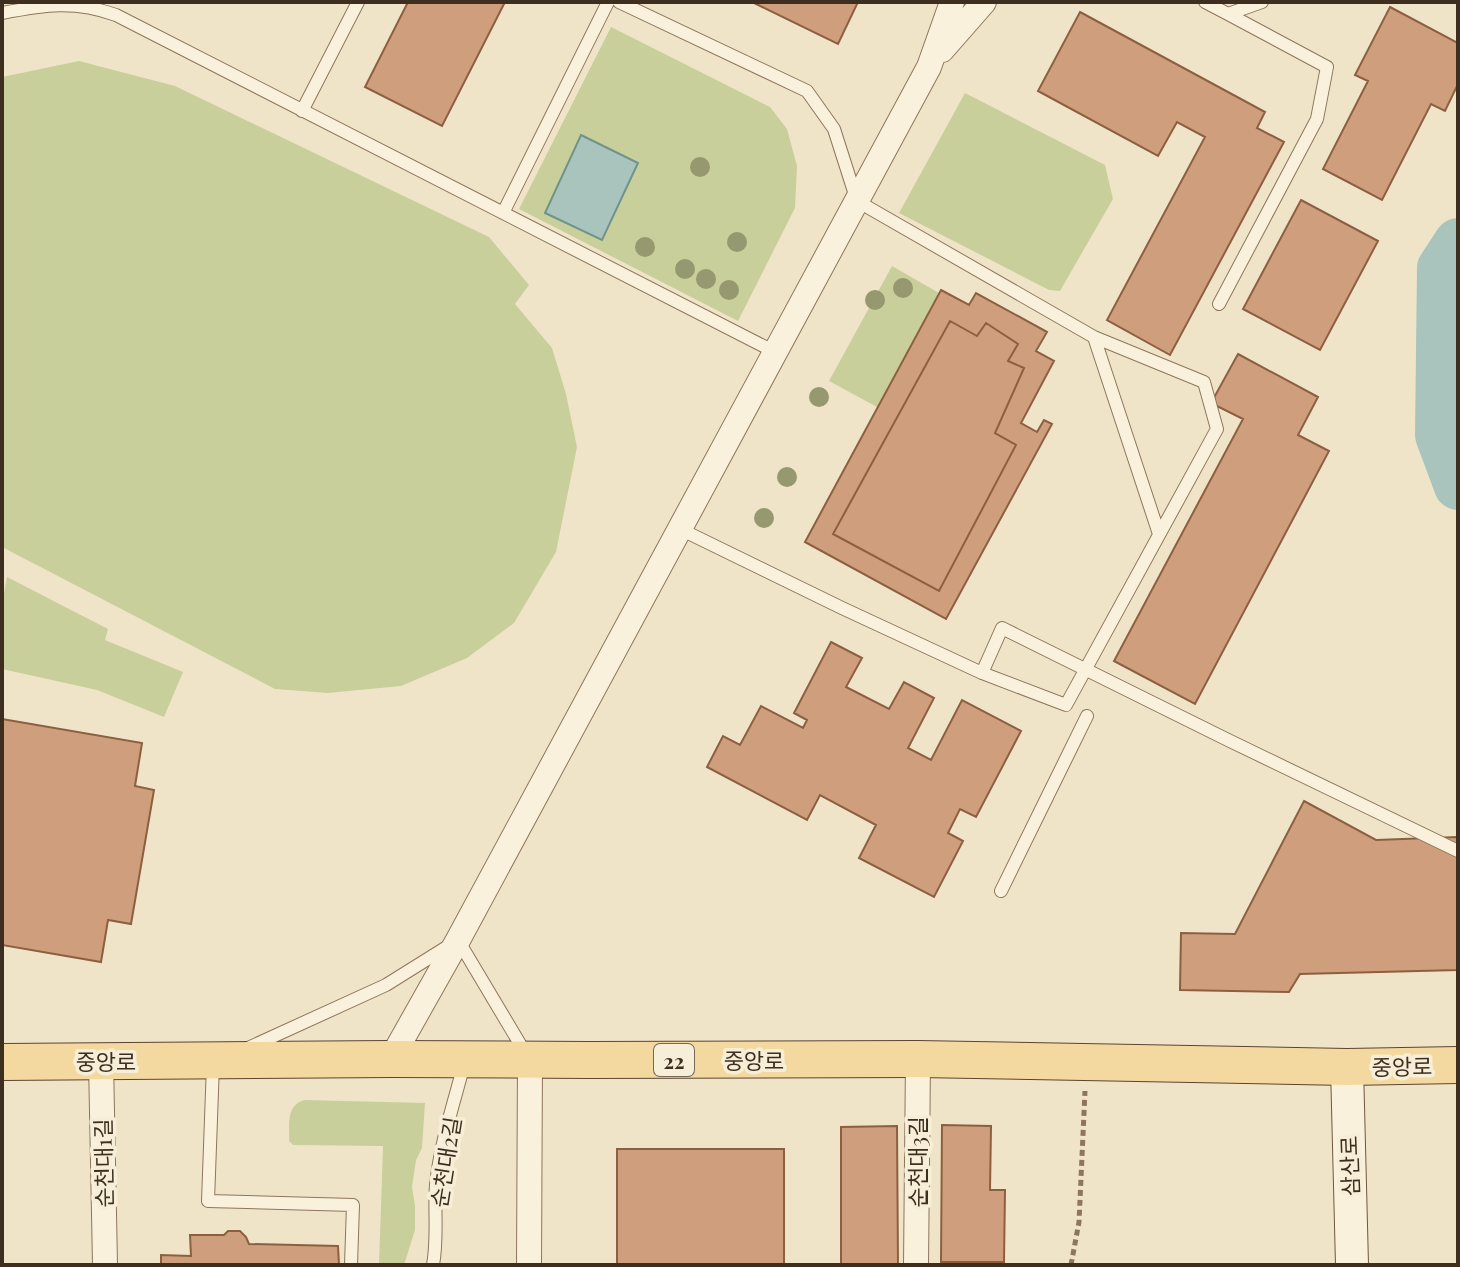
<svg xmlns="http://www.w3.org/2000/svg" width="1460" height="1267" font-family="'Playfair Display','Noto Sans KR',serif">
	<rect width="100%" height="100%" fill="#f0e4c8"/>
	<!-- green -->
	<path fill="#c9cf9b" d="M611,27L770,107L787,129L797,166L795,208L738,321L519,209Z
		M79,61L175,86L489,237L529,285L515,304L552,348L566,394L577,447L556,552L514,623L467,658L401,686L328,693L275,689L2,547V77Z
		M965,93L1105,165L1113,199L1060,291L1049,290L899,213Z
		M892,266L939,293L877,407L829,381Z
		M7,577L108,629L105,640L183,672L164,717L97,690L2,669V604Z
		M305,1100L425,1103L422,1148L416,1160L412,1187L415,1206V1230L404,1265H379L383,1146L293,1145L289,1141C290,1125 285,1105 305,1100Z"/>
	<!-- water -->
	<path fill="#a9c4bc" stroke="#6f938a" stroke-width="2" d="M581,135L638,163L602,240L545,213Z"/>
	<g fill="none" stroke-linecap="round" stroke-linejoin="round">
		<!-- river -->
		<path stroke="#a9c4bc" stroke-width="48" d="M1458,242L1441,268L1439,435L1458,486"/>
	</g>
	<!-- building -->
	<path fill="#cf9f7d" stroke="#8d5f41" stroke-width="2" d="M408,2H505L442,126L365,87Z
		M752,2H858L838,44Z
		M1390,7L1458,43V84L1445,111L1431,104L1382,200L1323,169L1368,81L1355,75Z
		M1080,12L1265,112L1257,128L1284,142L1170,355L1107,320L1205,137L1177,122L1158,156L1038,91Z
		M1301,200L1378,241L1320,350L1243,309Z
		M941,290L969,305L976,293L1047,332L1036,351L1054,361L1021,423L1037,432L1044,420L1052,424L946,619L805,542Z
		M950,321L977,336L986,323L1018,344L1008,361L1024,368L995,433L1016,445L939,591L833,534Z
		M1238,354L1318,397L1298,435L1329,451L1195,704L1114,661L1243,419L1211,403Z
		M831,642L862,658L846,687L889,709L904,682L934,698L908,748L931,760L962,700L1021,731L976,817L960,809L948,833L963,841L934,897L859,858L876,825L820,795L807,820L707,767L723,736L740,745L761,706L803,728L807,720L794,713Z
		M2,719L142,743L135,786L154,790L131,924L108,920L101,962L2,945Z
		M1304,801L1376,840L1457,837L1458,970L1300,974L1289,992L1180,990L1181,933L1235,934Z
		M942,1125L991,1126L990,1190H1005L1004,1262H941Z
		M897,1126L898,1265H841V1127Z
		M617,1149H784V1265H617Z
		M228,1231H240L246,1237L249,1244L338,1246L339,1265H161V1255L191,1256L190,1235H224Z"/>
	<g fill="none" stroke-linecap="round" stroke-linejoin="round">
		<!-- service casing -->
		<g stroke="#8d765c" stroke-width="14">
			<path id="service" d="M619,2L807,91L834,129L857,201L1094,337L1159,534
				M1205,2L1228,14L1262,2
				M2,13C45,5 74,0 116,15L775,352
				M302,111L358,2
				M503,213L608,2
				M1219,304L1317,119L1327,67L1228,14
				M680,529L842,608L982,673L1066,705L1217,429L1204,382L1094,337
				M982,673L1002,628L1228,740L1458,851
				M1001,891L1087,716
				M248,1048L386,985L458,940L526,1054
				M213,1064L208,1201L353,1205L351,1265
				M433,1265C438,1238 434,1212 436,1185C440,1144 454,1103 464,1064"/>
		</g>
		<!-- minor casing -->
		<g stroke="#8d765c" stroke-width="26">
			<path id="minor" d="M942,50L984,2
				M391,1059L458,940L929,67L952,2
				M101,1061L105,1265
				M529,1265L530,1060
				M916,1265L918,1059"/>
		</g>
		<!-- secondary casing -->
		<g stroke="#6f573f" stroke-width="34">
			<path id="secondary" d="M1347,1067L1352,1265"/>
		</g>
		<!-- primary casing -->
		<g stroke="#5b4430" stroke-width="38">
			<path id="primary" d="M2,1062L391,1059L589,1060L918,1059L1347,1067L1458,1065"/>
		</g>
		<!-- path -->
		<path stroke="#8d765c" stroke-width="5" stroke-dasharray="6 4" stroke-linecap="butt" d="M1071,1265L1079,1222L1085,1091"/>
		<!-- service -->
		<use href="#service" stroke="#faf1dc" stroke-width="12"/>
		<!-- minor -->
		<use href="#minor" stroke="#faf1dc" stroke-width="24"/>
		<!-- secondary -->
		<use href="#secondary" stroke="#faf1dc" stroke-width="32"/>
		<!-- primary -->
		<use href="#primary" stroke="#f3d9a0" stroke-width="36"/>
	</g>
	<!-- trees -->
	<g fill="#96986f">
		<circle cx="700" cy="167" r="10"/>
		<circle cx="737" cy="242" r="10"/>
		<circle cx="645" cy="247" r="10"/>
		<circle cx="685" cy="269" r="10"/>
		<circle cx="706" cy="279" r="10"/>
		<circle cx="903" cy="288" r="10"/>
		<circle cx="729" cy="290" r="10"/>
		<circle cx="875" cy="300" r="10"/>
		<circle cx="819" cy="397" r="10"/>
		<circle cx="787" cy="477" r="10"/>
		<circle cx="764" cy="518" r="10"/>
	</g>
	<g text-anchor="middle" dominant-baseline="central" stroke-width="7" stroke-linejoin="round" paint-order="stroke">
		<!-- shield labels -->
		<rect fill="#f7eed8" stroke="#756857" stroke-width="2" x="654" y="1044" width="40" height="32" rx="6"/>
		<g font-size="20" font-weight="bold" fill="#3d2e20">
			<text x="674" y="1060">22</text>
		</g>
		<!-- street labels -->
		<g font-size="22" fill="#3d2e20" stroke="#f7eed8">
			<text x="754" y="1060">중앙로</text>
			<text x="106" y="1061">중앙로</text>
			<text transform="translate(1402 1066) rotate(-1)">중앙로</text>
			<text transform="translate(445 1162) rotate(-81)">순천대2길</text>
			<text transform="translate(917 1162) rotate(-90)">순천대3길</text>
			<text transform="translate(103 1163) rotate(-91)">순천대1길</text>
			<text transform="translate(1349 1166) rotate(-92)">삼산로</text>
		</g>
	</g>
	<!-- border -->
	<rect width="1460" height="1267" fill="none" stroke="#3d2e20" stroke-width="8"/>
</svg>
